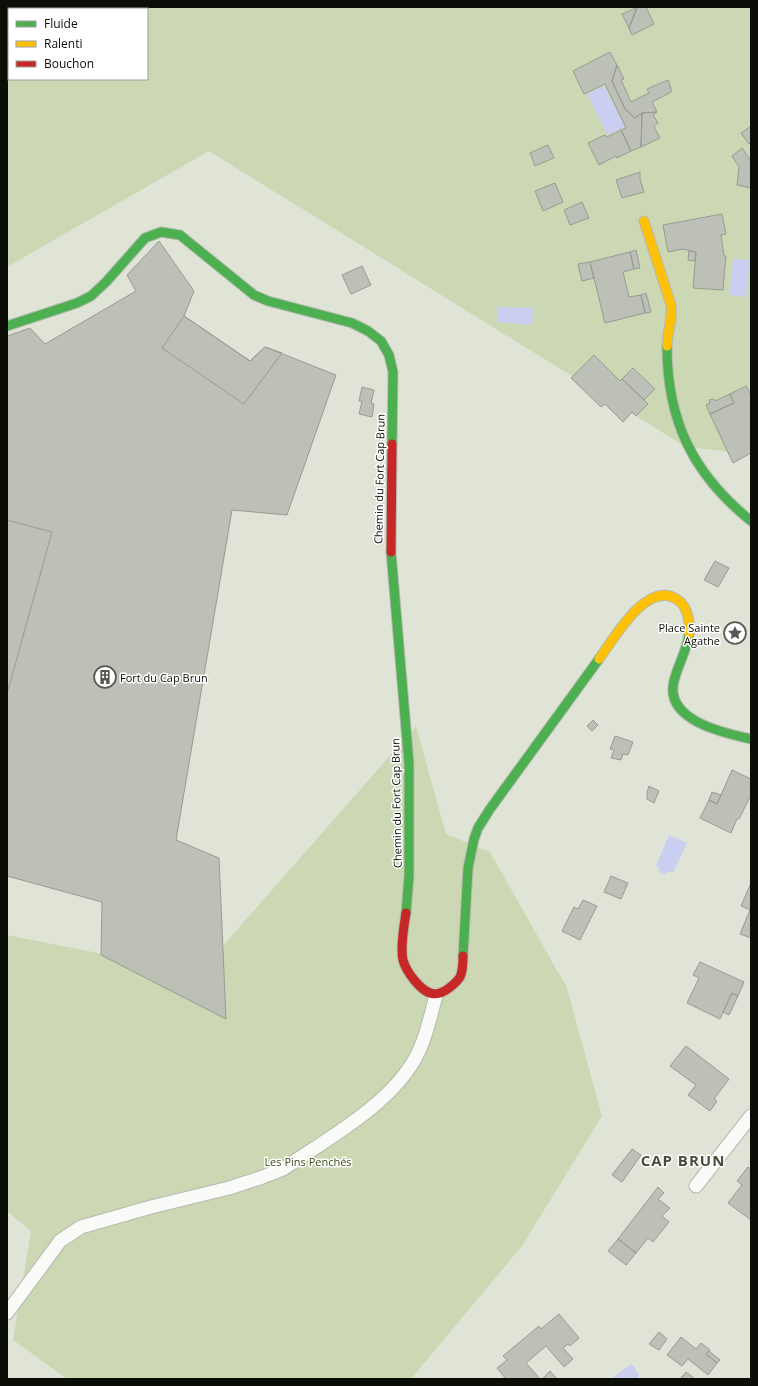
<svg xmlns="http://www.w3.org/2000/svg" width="758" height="1386" font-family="'Open Sans',sans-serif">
	<rect width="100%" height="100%" fill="#e0e4d7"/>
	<!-- green -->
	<path fill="#ccd8b4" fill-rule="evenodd" d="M7,7H751V454L686,447L209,151L7,267ZM9,9H147V79H9Z
		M416,726L446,834L490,852L567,988L602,1116L522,1246L411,1379H67L13,1340L31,1231L7,1211V935L199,973Z"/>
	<!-- water -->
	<path fill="#cacef0" d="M604,86L625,127L607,135L587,94Z
		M733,259L750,260L746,297L729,295Z
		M498,307L533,308L532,325L497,322Z
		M669,835L687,843L673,873L669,871L664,874C660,873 659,871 659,867L656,866Z
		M631,1364L635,1368L636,1371L639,1375L638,1379H611Z"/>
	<!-- building -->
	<path fill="#bdc0b6" stroke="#979b91" d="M638,7H646L654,24L632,35L629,28Z
		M636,8L632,20L629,28L622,14Z
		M9,24V43L7,41V26Z
		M7,41L9,43V70L7,71Z
		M610,52L617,65L612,81L625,109L635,118L642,113L641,147L631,151L621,130L626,128L605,84L584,94L573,71Z
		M617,65L624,79L621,80L631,102L649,93L647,89L668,80L671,88V92L652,102L657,112L642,113L635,118L625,109L612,81Z
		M657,112L653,115L658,123L654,127L660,138L641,147L642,113Z
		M751,126V142L749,144L741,133Z
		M621,130L631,151L617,158L616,156L599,165L588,143L605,135L607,137Z
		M548,145L554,158L535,166L530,153Z
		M742,148L751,161V188L737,185L739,167L732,156Z
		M640,172V179L644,192L622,198L616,180Z
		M555,183L563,202L543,211L535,191Z
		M582,202L589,218L570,225L564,210Z
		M722,214L726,234L721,235L724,256H726L723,290L693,288L696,252L683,249L668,252L663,225Z
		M159,241L194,291L184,316L250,361L265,347L336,375L287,515L232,510L176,840L219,858L226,1019L101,955L102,902L7,876V336L30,328L45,344L136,291L127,275Z
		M636,250L640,268L634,269L630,252Z
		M689,251L696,252L695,261L688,260Z
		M630,252L634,269L623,272L629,297L641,295L645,313L605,323L590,262Z
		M590,262L594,278L582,281L578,264Z
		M362,266L371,285L351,294L342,275Z
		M646,293L651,312L645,313L641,295Z
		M184,316L250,361L265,347L282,353L244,404L162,348Z
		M594,355L620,381L622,379L648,404L636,416L632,412L623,422L605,404L601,407L571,378Z
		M633,368L655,389L644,400L622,379Z
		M746,386L751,395V453L733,463L710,414L734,403L730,394Z
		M362,387L374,390L371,403L374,404L372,417L359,414L362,401H359Z
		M730,394L734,403L710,414L706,405L710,403L709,400L714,399L715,401Z
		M7,520L52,532L7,694Z
		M715,561L729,568L718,587L704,580Z
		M593,720L598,725L592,731L587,726Z
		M615,736L633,742L628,755L623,754L621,760L611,758L614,750L610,749Z
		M732,770L751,779V795L739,819H737L731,833L700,818L709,800L717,804Z
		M649,786L659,791L654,803L647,799V792Z
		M712,792L721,795L717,804L709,800Z
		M611,876L628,883L621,899L604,892Z
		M751,883V938L740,934L750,910L741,906Z
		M583,900L597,906L580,940L562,931L574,907L578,909Z
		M700,962L744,982L738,996L732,993L720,1019L687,1003L699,978L693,975Z
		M732,993L738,996L729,1015L723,1012Z
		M686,1046L729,1079L714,1099L717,1101L710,1111L688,1095L696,1085L670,1066Z
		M632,1149L641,1155L622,1182L612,1175Z
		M748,1167L751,1169V1220L728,1203L742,1185L737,1181Z
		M658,1187L664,1193L658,1199L670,1208L662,1216L669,1222L653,1242L648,1238L636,1253L618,1239Z
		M618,1239L636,1253L626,1265L608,1251Z
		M559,1314L579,1338L570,1346L568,1344L563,1348L573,1359L564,1367L546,1346L526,1363L540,1379H506L497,1368L507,1360L503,1356L539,1326L541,1329Z
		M659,1332L667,1339L659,1350L649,1344Z
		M681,1337L696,1349L701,1343L710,1350L706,1354L717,1363L708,1375L688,1359L682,1366L667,1355Z
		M709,1351L720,1360L717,1363L706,1354Z
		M550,1371L557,1379H542Z
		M686,1372L695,1379H680Z"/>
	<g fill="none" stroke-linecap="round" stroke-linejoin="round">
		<!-- lane casing -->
		<g stroke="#b5b9ae" stroke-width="15">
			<path id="lane" d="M696,1186L751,1116
				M7,1313L60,1241L81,1227L151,1207L229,1188L260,1178L283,1169C327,1139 394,1103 418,1053C427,1035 431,1014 436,995"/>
		</g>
		<!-- fast casing -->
		<g stroke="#b5b9ae" stroke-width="11">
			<path id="fast" d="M7,326L77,303L91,296L106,282L145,238L161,232L180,235L254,295L268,301L352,323L368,331L381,341L389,355L393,372L392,444
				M667,346C667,421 693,474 751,521
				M391,552L409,764V876L406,913
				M689,634C687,651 678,664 674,681C664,720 723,733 751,739
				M463,956L468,868L474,839L478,828L490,809L599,659"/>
		</g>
		<!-- slow casing -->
		<g stroke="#b5b9ae" stroke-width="11">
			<path id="slow" d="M644,221L671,305C673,319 667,332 667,346
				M599,659C614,639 647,578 678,600C688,607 690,622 689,634"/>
		</g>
		<!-- jam casing -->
		<g stroke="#b5b9ae" stroke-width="11">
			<path id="jam" d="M391,552L392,444
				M406,913C404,926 400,947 403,960C405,968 410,975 415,981C425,993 435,999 449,988C453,985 457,982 460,977C463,971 463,963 463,956"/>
		</g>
		<!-- lane -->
		<use href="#lane" stroke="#fafbf9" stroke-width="13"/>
		<!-- fast -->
		<use href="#fast" stroke="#4caf50" stroke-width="9"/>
		<!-- slow -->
		<use href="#slow" stroke="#ffc107" stroke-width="9"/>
		<!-- jam -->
		<use href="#jam" stroke="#c62828" stroke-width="9"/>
	</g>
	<!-- icons -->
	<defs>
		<g id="sight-ring" transform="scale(1.15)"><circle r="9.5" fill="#fff" stroke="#56594f" stroke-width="1.5"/><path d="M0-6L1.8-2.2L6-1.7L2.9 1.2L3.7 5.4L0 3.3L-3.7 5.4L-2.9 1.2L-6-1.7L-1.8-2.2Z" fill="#56594f"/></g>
		<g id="building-ring" transform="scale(1.15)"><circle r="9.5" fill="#fff" stroke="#56594f" stroke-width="1.5"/><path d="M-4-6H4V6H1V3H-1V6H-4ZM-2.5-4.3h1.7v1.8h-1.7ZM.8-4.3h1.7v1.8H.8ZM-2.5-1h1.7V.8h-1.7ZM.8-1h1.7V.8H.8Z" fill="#56594f"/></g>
	</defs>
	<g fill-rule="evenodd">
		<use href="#sight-ring" x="735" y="633"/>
		<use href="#building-ring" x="105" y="677"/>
	</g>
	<g text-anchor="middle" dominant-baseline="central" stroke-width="3" stroke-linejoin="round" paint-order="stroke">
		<!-- street labels -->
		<g font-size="11" fill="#0b0e06" stroke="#fff">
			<text transform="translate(379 479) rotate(-89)">Chemin du Fort Cap Brun</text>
			<text transform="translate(396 803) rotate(-91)">Chemin du Fort Cap Brun</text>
		</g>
		<!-- poi labels -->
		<g font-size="11" fill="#0b0e06" stroke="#fff" text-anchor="end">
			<text x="720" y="627">Place Sainte<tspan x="720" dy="13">Agathe</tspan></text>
			<text x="120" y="677" text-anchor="start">Fort du Cap Brun</text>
		</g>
		<!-- park labels -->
		<g font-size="11" fill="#3b4917" stroke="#fff">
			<text x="308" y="1161">Les Pins Penchés</text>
		</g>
		<!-- district labels -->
		<g font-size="15" font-weight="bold" letter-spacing="1" fill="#474f39" stroke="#fff">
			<text x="683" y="1160">CAP BRUN</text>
		</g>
	</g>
	<!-- border -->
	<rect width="758" height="1386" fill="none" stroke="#0b0e06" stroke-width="16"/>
	<!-- legend -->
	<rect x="8" y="8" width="140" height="72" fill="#ffffff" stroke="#9d9f9b"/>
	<rect x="16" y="21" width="20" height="6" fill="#4caf50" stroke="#9d9f9b"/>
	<text x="44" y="28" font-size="12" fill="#0b0e06">Fluide</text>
	<rect x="16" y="41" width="20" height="6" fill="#ffc107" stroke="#9d9f9b"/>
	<text x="44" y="48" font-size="12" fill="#0b0e06">Ralenti</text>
	<rect x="16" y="61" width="20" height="6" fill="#c62828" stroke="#9d9f9b"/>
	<text x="44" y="68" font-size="12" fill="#0b0e06">Bouchon</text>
</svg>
